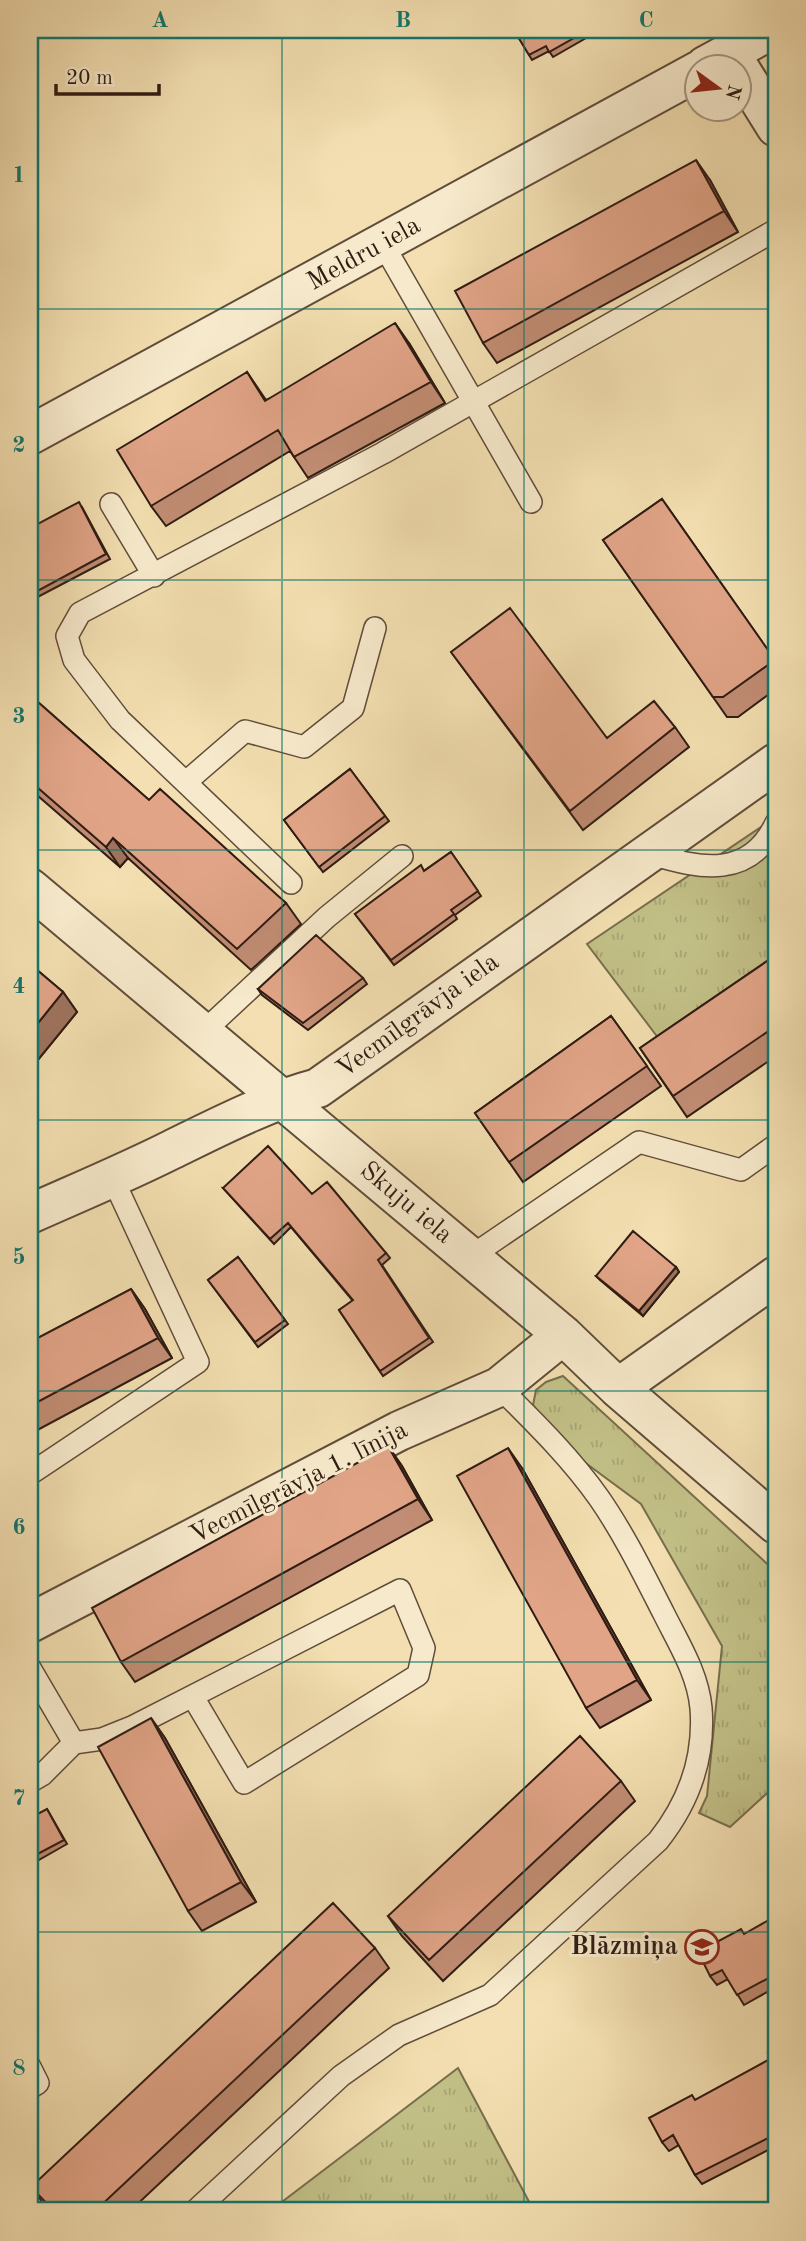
<svg xmlns="http://www.w3.org/2000/svg" width="806" height="2241" font-family="'Old Standard TT',serif">
	<defs>
		<pattern id="grass-tufts" width="24" height="20" patternUnits="userSpaceOnUse" patternTransform="scale(1.75)"><rect width="24" height="20" fill="#c2c087"/><path d="M3 7l-1-3M5 7V3M7 7l1-3M15 17l-1-3M17 17v-4M19 17l1-3" fill="none" stroke="#a7a474"/></pattern>
	</defs>
	<rect width="100%" height="100%" fill="#f3dfb1"/>
	<filter id="stains"><feTurbulence type="fractalNoise" baseFrequency=".00286" numOctaves="4"/><feColorMatrix values="0 0 0 0 .2 0 0 0 0 .09 0 0 0 0 .02 0 0 0 .5 -.17"/></filter>
	<radialGradient id="worn" r=".72"><stop offset=".6" stop-color="#630" stop-opacity="0"/><stop offset="1" stop-color="#630" stop-opacity=".3"/></radialGradient>
	<!-- grass -->
	<path fill="url(#grass-tufts)" stroke="#786e4d" stroke-width="2" d="M776,817V961L659,1039L587,944Z
		M563,1376L776,1572V1785L730,1827L699,1813L707,1796L722,1646L641,1504L568,1450L533,1405L536,1390L546,1382Z
		M458,2068L534,2211H270Z"/>
	<g fill="none" stroke-linecap="round" stroke-linejoin="round">
		<!-- service casing -->
		<g stroke="#604c3a" stroke-width="24">
			<path id="service" d="M383,244L531,502
				M111,504L154,576
				M186,782L245,731L304,747L353,708L375,628
				M651,854C701,869 750,879 776,823
				M291,883L120,720L74,660L67,636L80,613L383,453L776,230
				M201,1034L327,917L402,856
				M470,1257L639,1142L741,1170L776,1145
				M30,1474L198,1362L112,1177
				M30,1668L74,1743L102,1739L132,1727L400,1590L424,1648L418,1675L244,1783L193,1697
				M30,1782L42,1775L74,1743
				M30,2067L38,2083L30,2088
				M195,2211L341,2076L399,2035L490,1995L658,1841C689,1802 705,1759 701,1708C698,1674 679,1644 664,1614C644,1575 624,1534 599,1498C570,1457 534,1422 499,1387"/>
		</g>
		<!-- minor casing -->
		<g stroke="#604c3a" stroke-width="42">
			<path id="minor" d="M740,69L776,127
				M30,888L563,1335L618,1388L776,1524
				M30,1214C77,1193 125,1173 171,1150C220,1126 266,1102 318,1088L776,763
				M618,1388L776,1276
				M30,1623L399,1431L499,1387L563,1335"/>
		</g>
		<!-- tertiary casing -->
		<g stroke="#604c3a" stroke-width="42">
			<path id="tertiary" d="M705,66L771,30
				M30,435L698,71"/>
		</g>
		<!-- service -->
		<use href="#service" stroke="#f7eacc" stroke-width="21"/>
		<!-- minor -->
		<use href="#minor" stroke="#f7eacc" stroke-width="38"/>
		<!-- tertiary -->
		<use href="#tertiary" stroke="#f7eacc" stroke-width="38"/>
	</g>
	<!-- wall -->
	<path fill="#c28d74" stroke="#2f1b13" stroke-width="2" d="M514,30H600L553,57L549,51L532,60Z
		M710,180L738,232L497,363L483,343Z
		M409,343L445,403L308,478L290,451L166,526L151,506L247,372L266,400Z
		M662,499L776,662V689L738,717H727L603,540Z
		M82,507L110,559L30,601V528Z
		M451,652L607,738L675,727L689,747L583,830Z
		M30,695L149,800L286,903L301,924L251,970L128,858L120,867L30,789Z
		M350,769L389,821L323,872L284,820Z
		M451,852L481,896L455,915L457,919L394,965L355,914L425,870Z
		M776,955V1056L687,1117L640,1048Z
		M30,964L63,992L77,1012L37,1061L30,1055Z
		M363,978L367,984L308,1030L262,995L258,989Z
		M611,1016L661,1086L523,1182L475,1113Z
		M223,1188L312,1194L386,1253L390,1258L382,1265L433,1342L383,1376L339,1310L353,1301L291,1227L274,1244Z
		M238,1257L288,1324L258,1347L208,1280Z
		M676,1267L679,1272L643,1316L600,1280L596,1276Z
		M131,1289L145,1309L172,1358L30,1434V1342Z
		M388,1446L402,1466L432,1520L135,1682L121,1662Z
		M522,1468L651,1700L600,1728L586,1708Z
		M151,1718L165,1738L256,1902L202,1931L188,1911Z
		M621,1781L635,1801L443,1981L402,1936L388,1916Z
		M47,1809L67,1844L30,1865V1818Z
		M776,1916V1987L744,2005L728,1979L717,1985L710,1976Z
		M375,1948L389,1968L130,2211H49L31,2187Z
		M776,2049V2146L702,2184L695,2175L679,2145L669,2151L662,2142L696,2100L772,2058Z"/>
	<!-- shaded-wall -->
	<path fill="#9e735e" stroke="#2f1b13" stroke-width="2" d="M696,160L710,180L738,232L724,211Z
		M395,323L409,343L445,403L431,382Z
		M113,838L128,858L120,867L106,847Z
		M63,992L77,1012L37,1061L30,1051V1033Z
		M676,1267L679,1272L643,1316L639,1311Z
		M131,1289L145,1309L172,1358L158,1338Z
		M388,1446L402,1466L432,1520L418,1499Z
		M508,1448L522,1468L651,1700L637,1680Z
		M151,1718L165,1738L256,1902L241,1882Z"/>
	<!-- building -->
	<path fill="#e1a487" stroke="#2f1b13" stroke-width="2" d="M514,30H588L549,52L546,46L529,55Z
		M696,160L724,211L483,343L455,291Z
		M776,322V330L772,324Z
		M395,323L431,382L294,457L278,430L151,506L117,450L247,372L265,401Z
		M662,499L775,660L723,697H713L603,540Z
		M79,502L106,554L30,595V528Z
		M510,608L607,738L654,701L675,727L570,811L451,652Z
		M30,695L149,800L160,789L286,903L237,949L113,838L106,847L30,781Z
		M350,769L385,816L319,867L284,820Z
		M451,852L478,891L451,910L454,914L391,960L355,914L421,865L424,871Z
		M316,935L363,978L303,1023L258,989Z
		M776,955V1026L673,1096L640,1048Z
		M30,964L63,992L30,1033Z
		M611,1016L647,1066L509,1162L475,1113Z
		M268,1146L312,1194L327,1182L386,1253L378,1260L429,1338L380,1371L339,1310L353,1300L288,1223L270,1239L223,1188Z
		M633,1231L676,1267L639,1311L596,1276Z
		M238,1257L285,1320L255,1342L208,1280Z
		M131,1289L158,1338L30,1406V1342Z
		M388,1446L418,1499L121,1662L92,1608Z
		M508,1448L637,1680L586,1708L457,1476Z
		M151,1718L241,1882L188,1911L98,1747Z
		M580,1736L621,1781L429,1960L388,1916Z
		M47,1809L64,1840L30,1858V1818Z
		M333,1903L375,1948L95,2211H54L31,2187Z
		M776,1916V1974L737,1995L722,1970L710,1976L698,1952L741,1929L744,1934Z
		M776,2049V2134L695,2175L673,2135L662,2142L649,2118L692,2095L695,2100L772,2058L768,2053Z
		M750,2202L755,2211H734Z"/>
	<!-- grid -->
	<path fill="none" stroke="#0f766e" stroke-width="2" stroke-opacity="0.55" d="M282,30V2211M524,30V2211M30,309H776M30,580H776M30,850H776M30,1120H776M30,1391H776M30,1662H776M30,1932H776"/>
	<!-- icons -->
	<defs>
		<g id="school-ring" transform="scale(1.75)"><circle r="9.5" fill="#f7eacc" stroke="#8f2418" stroke-width="1.5"/><path d="M0-5L7-2L0 1L-7-2ZM-4 1L0 2.5L4 1V4Q0 6-4 4Z" fill="#8f2418"/></g>
	</defs>
	<g fill-rule="evenodd">
		<use href="#school-ring" x="702" y="1947"/>
	</g>
	<g text-anchor="middle" dominant-baseline="central" stroke-width="6" stroke-linejoin="round" paint-order="stroke">
		<!-- street labels -->
		<g font-size="26" fill="#2f1b13" stroke="#f7eacc">
			<text transform="translate(364 254) rotate(-29)">Meldru iela</text>
			<text transform="translate(418 1016) rotate(-36)">Vecmīlgrāvja iela</text>
			<text transform="translate(406 1203) rotate(40)">Skuju iela</text>
			<text transform="translate(299 1483) rotate(-27)">Vecmīlgrāvja 1. līnija</text>
		</g>
		<!-- poi labels -->
		<g font-size="26" font-weight="bold" fill="#2f1b13" stroke="#f7eacc" text-anchor="end">
			<text x="678" y="1947">Blāzmiņa</text>
		</g>
	</g>
	<!-- margin -->
	<rect width="806" height="2241" fill="none" stroke="#f3dfb1" stroke-width="77"/>
	<!-- north arrow -->
	<g transform="translate(718 88) rotate(105)"><circle r="33" fill="#f7eacc" stroke="#a79782" stroke-width="2"/>
	<path d="M0-5L12 26L0 18L-12 26Z" fill="#8f2418"/>
	<text y="-10" font-size="19" font-weight="bold" text-anchor="middle" fill="#2f1b13">N</text>
	</g>
	<!-- scale -->
	<path d="M56 84v10h103v-10" fill="none" stroke="#2f1b13" stroke-width="3.5"/>
	<text x="66" y="84" font-size="21" fill="#2f1b13" stroke="#f7eacc" stroke-width="5" paint-order="stroke">20 m</text>
	<rect x="38" y="38" width="730" height="2164" fill="none" stroke="#0f766e" stroke-width="2.5"/>
	<g font-size="23" text-anchor="middle" font-weight="bold" fill="#0f766e">
		<text x="160" y="27">A</text>
		<text x="403" y="27">B</text>
		<text x="646" y="27">C</text>
		<text x="19" y="182">1</text>
		<text x="19" y="452">2</text>
		<text x="19" y="723">3</text>
		<text x="19" y="993">4</text>
		<text x="19" y="1264">5</text>
		<text x="19" y="1534">6</text>
		<text x="19" y="1805">7</text>
		<text x="19" y="2075">8</text>
	</g>
	<rect width="100%" height="100%" filter="url(#stains)"/>
	<rect width="100%" height="100%" fill="url(#worn)"/>
</svg>
